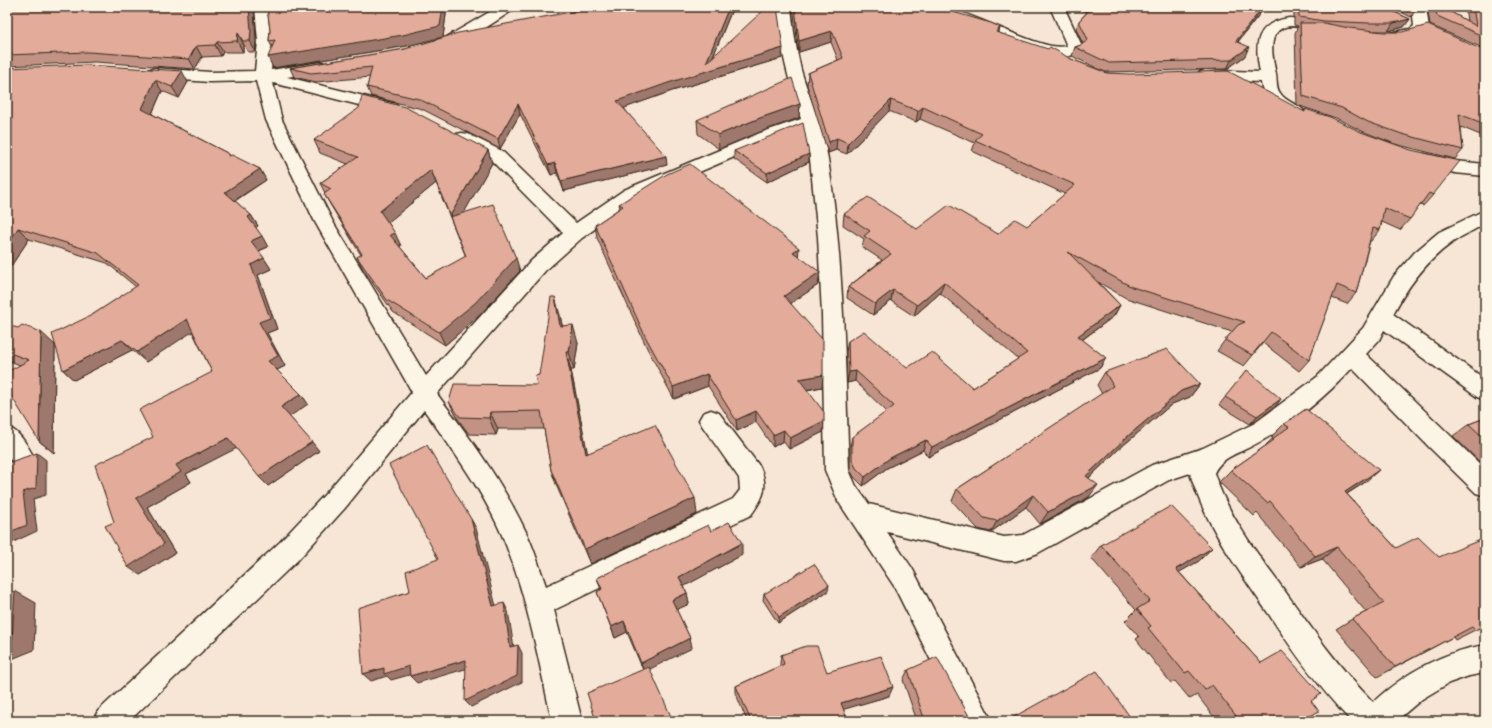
<svg xmlns="http://www.w3.org/2000/svg" width="1492" height="728" font-family="'Comic Neue',sans-serif">
	<rect width="100%" height="100%" fill="#f7e6d6"/>
	<filter id="ink" filterUnits="userSpaceOnUse"><feTurbulence type="fractalNoise" baseFrequency=".025" numOctaves="2"/><feDisplacementMap in="SourceGraphic" scale="8" xChannelSelector="R" yChannelSelector="G"/><feConvolveMatrix kernelMatrix="1 2 1 2 8 2 1 2 1" color-interpolation-filters="sRGB"/></filter>
	<g filter="url(#ink)">
		<g fill="none" stroke-linecap="round" stroke-linejoin="round">
			<!-- street casing -->
			<g stroke="#3b2a1e" stroke-width="3">
				<path id="street" d="M255,7H269L274,41L271,70L321,62L327,64L329,67L327,70L287,77L396,104L398,108L396,112L390,113L273,83L282,120L333,222L426,376L531,261L563,233L490,159L456,142L453,138L456,134L462,133L468,134L502,151L576,223L624,190L760,133L801,119C789,82 779,46 777,7H791C793,28 796,49 801,70C810,100 823,128 828,159C844,262 845,366 849,470L856,486L869,504L1004,537L1023,535L1152,465L1203,448L1255,423L1317,377L1363,328L1394,276L1415,252L1439,232L1485,210V224C1474,230 1463,235 1453,242C1426,261 1408,286 1393,314L1485,379V400L1477,397L1384,330L1379,340L1366,354L1485,469V496L1476,493L1430,448L1352,368C1324,399 1288,428 1250,447C1236,454 1221,458 1214,473C1227,514 1258,555 1284,590C1312,629 1339,668 1373,702C1405,673 1442,652 1485,645V673L1469,676L1449,683L1422,699L1396,721H1351C1319,688 1293,651 1268,613C1238,570 1204,523 1190,473L1169,480L1038,553L1016,561H1004L887,532L912,568L992,721H961L894,586L838,501L825,470L822,314L818,237L810,159L804,129L772,141L638,198L582,238L545,271L437,394C471,439 503,483 527,534C535,551 540,569 546,586L733,499L740,490L739,478L703,427L699,420L703,413L711,410L719,413L760,467C769,488 763,498 751,515L554,610L582,721H552C539,662 528,601 506,545C487,496 454,452 424,410L345,508L298,560L129,721H93L98,711L280,542L327,492L412,392L315,222L266,120L256,81L210,82L154,78L148,76L146,73L148,70L154,68L210,72L255,71L258,41Z
					M498,7H515L513,10C495,21 456,51 436,46L433,43L436,40L445,38Z
					M920,7C927,7 934,6 941,7C972,11 1043,53 1067,46L1050,7H1064L1083,48C1076,58 1056,59 1046,56L969,25L922,10Z
					M1412,7H1426L1429,28C1422,39 1401,42 1390,39L1387,36L1390,33L1410,29L1414,26Z
					M1289,18L1306,19L1328,24L1330,27L1328,30C1314,34 1300,23 1285,27C1266,33 1273,60 1276,74C1277,80 1276,88 1280,93C1286,103 1300,104 1306,113L1304,117C1284,121 1262,100 1261,82L1205,80L1199,78L1197,75L1199,72L1205,70L1260,72C1254,43 1256,23 1289,18Z
					M1425,154L1455,161L1485,164V176L1455,173L1419,164L1416,160L1419,156Z
					M7,427C19,431 26,443 32,454L28,461C2,471 7,444 7,427Z"/>
			</g>
			<!-- street -->
			<use href="#street" fill="#fcf5e5" fill-rule="evenodd"/>
		</g>
		<!-- wall -->
		<path fill="#c29384" stroke="#3b2a1e" fill-rule="evenodd" d="M7,7H254L256,41L255,52H248L243,43V52H223L221,56L202,57L195,69L95,62L7,66Z
			M267,7H447L443,37L407,46L273,68L272,47L269,41L270,30Z
			M597,7H733L713,57L782,58L672,91L624,108L667,165L564,191L557,173L551,175L520,114L500,149L422,109L371,96L367,87L370,77L316,82L294,77L290,68L405,49Z
			M793,7H936L1000,27L999,33L1071,59L1107,73L1304,111L1305,109L1433,195L1423,206L1420,205L1410,219L1400,230L1382,222L1380,230L1371,241H1370L1356,293L1347,304L1332,298L1309,360L1299,371L1263,343L1244,366L1217,351L1225,340L1232,332L1126,298L1098,282L1120,305L1114,316L1082,340L1106,358L1100,368L928,457L923,450L887,468L863,486L854,477L850,470V447L852,437L887,412L855,381L847,383L846,352L848,341L907,368L973,388L1018,359L940,293L914,316L891,301L873,315L847,298L848,287L882,260L862,247L864,239L843,225L844,214L917,229L998,234L1027,226L1065,194L972,151L975,143L920,119L916,122L889,111L847,154L836,150L828,153L807,85L808,73L838,60L831,42L799,52Z
			M1070,7H1265L1238,42L1245,56L1227,69L1105,72L1072,56L1075,47L1081,45L1083,44L1076,29L1079,21L1087,12Z
			M1294,7H1383L1410,19L1404,27L1388,31H1374L1485,51V137L1461,127L1463,150L1455,159L1395,144L1362,131L1336,118L1297,105L1295,33L1298,26L1294,25Z
			M1391,7H1417V8L1411,17Z
			M1432,7H1442L1467,21L1465,7H1485V49L1430,25L1428,12Z
			M7,68L188,82L179,98L162,91L152,114L229,154L230,156L260,169L266,180L235,201L251,215L258,226L255,227L268,247L259,251L271,269L258,275L277,329L267,333L285,366L277,370L301,394L308,404L289,416L319,451L268,486L236,448L186,474L191,482L147,507L175,553L140,575L114,522L153,437L212,372L192,331L146,362L132,350L74,380L63,370L92,315L136,287L107,263L29,239L7,272Z
			M800,104L799,118L760,132L719,149L698,134L697,120Z
			M314,140L488,150L492,163L464,212L520,271L480,315L445,345L393,312L363,269L357,257L361,255L331,206L324,194L325,193L320,183L348,164L320,153ZM436,183L466,257L426,278L399,246H401L388,222Z
			M734,151L809,154V162L767,182L734,159Z
			M619,204L798,256L818,285L791,303L822,387L807,390L823,432L789,449L783,441L773,447L756,422L737,431L708,386L674,399L647,348L597,238L595,225L620,208Z
			M560,315L562,325L578,343L574,370H571L587,453L697,514L590,564L557,487L551,470L544,429H498L496,435L469,434L458,419L449,402L537,385L539,375Z
			M7,325L55,345L54,453L39,441L20,365L7,360Z
			M1247,370L1275,407L1250,424L1219,405Z
			M1105,372L1200,384L1190,397L1172,404L1119,449L1089,478V497L1040,524L1026,507L991,532L978,529L952,501L957,489L1102,394L1097,385Z
			M1306,409L1364,483L1347,494L1396,548L1485,625L1455,640L1453,637L1377,677L1336,629L1352,619L1366,612L1322,559L1301,567L1257,513L1254,516L1219,482L1231,470L1264,447L1273,438L1271,437L1284,424Z
			M1485,418V467L1453,436L1469,424Z
			M711,531L742,555L684,586L687,593L689,604L676,609L690,638L692,648L643,670L627,632L615,638L597,592L601,590L597,578Z
			M1101,545L1199,561L1179,572L1261,663L1311,701L1302,721H1217L1197,695L1190,699L1175,681L1171,683L1136,639L1139,637L1125,621L1136,610L1091,558Z
			M828,591L778,623L763,600L764,594Z
			M781,655L827,672L889,696L843,709L848,721H747L736,694V686L780,666V664Z
			M908,670L970,718L967,721H917L903,680Z"/>
		<!-- shaded-wall -->
		<path fill="#9e786c" stroke="#3b2a1e" d="M249,7H254L256,41L255,52L250,41Z
			M443,7H447L443,37L407,46L273,68L268,57Z
			M729,7H733L707,71L783,48L782,58L672,91L619,110L617,101L706,63Z
			M1263,7H1265L1231,50L1236,41Z
			M1410,19L1404,27L1388,31L1393,23Z
			M1000,27L998,38L996,32Z
			M832,31L831,42L799,52V41Z
			M238,33L243,43V52L237,41Z
			M217,42L223,52L221,56L215,45Z
			M196,46L202,57L195,69L189,59Z
			M1249,47L1245,56L1227,69L1231,60Z
			M182,71L188,82L179,98L172,87Z
			M155,80L162,91L149,120L142,109Z
			M891,100L889,111L847,154L848,143Z
			M518,104L520,114L500,149L498,139Z
			M800,104L799,118L760,132L719,149L718,135L760,118Z
			M923,107L920,119L916,122L918,111Z
			M837,138L836,150L828,153L829,142Z
			M488,150L492,163L455,229L450,216Z
			M809,154V162L767,182V173Z
			M666,156L667,165L564,191L561,181Z
			M555,163L557,173L551,175L548,165Z
			M260,169L266,180L232,202L225,192Z
			M431,170L436,183L386,224L380,211Z
			M251,215L258,226L255,228L248,217Z
			M18,228L29,239L7,272V245Z
			M395,233L401,246L396,248L390,235Z
			M262,236L268,247L258,251L251,241Z
			M799,248L798,261L793,252Z
			M264,258L271,269L258,275L277,329L267,333L285,366L275,371L268,361L259,322L251,265Z
			M516,258L520,271L480,315L445,345L439,332Z
			M820,272L818,285L784,308V296Z
			M944,282L940,293L914,316L917,305Z
			M893,290L891,301L873,315L875,304Z
			M555,297L560,315L566,344L560,326Z
			M1120,305L1114,316L1072,347L1078,336Z
			M187,319L195,330L146,362L137,352Z
			M573,325L578,343L574,370L569,352Z
			M41,332L55,345L54,453L39,441Z
			M122,340L132,350L74,380L63,370Z
			M566,352L571,370L591,470L586,454Z
			M1106,358L1100,368L928,457L932,447Z
			M856,371L855,381L847,383L849,372Z
			M707,374L708,386L674,399L673,387Z
			M823,375L822,387L798,391L799,379Z
			M1200,384L1190,397L1172,404L1119,449L1078,488L1086,476L1128,436L1181,391Z
			M301,394L308,404L289,417L281,407Z
			M1281,399L1275,407L1250,424L1257,416Z
			M756,411V422L737,431L736,420Z
			M490,412L498,429L496,435L489,418Z
			M824,421L823,432L789,449L790,438Z
			M784,430L783,441L773,447V435Z
			M228,438L237,448L186,474L191,482L147,507L175,553L140,575L128,567L136,498L176,465Z
			M926,440L923,450L887,468L863,486L865,477L890,458Z
			M312,442L319,451L268,486L259,477Z
			M37,453L46,460V495L33,499L37,531L7,545V533L23,492Z
			M1379,470L1364,483L1330,504L1345,492Z
			M1098,485L1089,497L1040,524L1048,512Z
			M1033,495L1026,507L991,532L997,521Z
			M695,498L697,514L590,564L585,549Z
			M471,519L476,528L498,614L493,606Z
			M742,543V555L681,588L679,577Z
			M1337,547L1322,559L1301,567L1315,556Z
			M1212,548L1199,561L1164,581L1176,569Z
			M829,585L828,591L778,623L779,617Z
			M15,591L36,603L34,650L7,661V642Z
			M687,593L689,604L674,611L672,600Z
			M504,603L508,611L515,654L510,647Z
			M624,621L627,632L615,638L611,627Z
			M690,638L692,648L644,672L641,663Z
			M518,645L522,653V682L471,707L465,701Z
			M466,660L472,667L417,683L410,676Z
			M409,666L416,673L391,680L387,676L371,681L363,674L384,668Z
			M893,687L889,696L838,711L841,703Z
			M970,718L967,721H963Z"/>
		<!-- building -->
		<path fill="#e2ab9a" stroke="#3b2a1e" d="M7,7H249L251,30L250,41H243L238,33L237,41L217,42L215,45L196,46L189,59L88,52L7,55Z
			M267,7H443L440,26L403,35L268,57L275,40L269,41L270,30Z
			M597,7H729L706,63L767,7H777L783,48L671,82L617,101L666,156L561,181L555,163L548,165L518,104L498,139L419,99L367,87L372,67L311,73L290,68L405,49L458,33Z
			M795,7H936L991,23L1000,27L996,32L1048,49L1050,47L1071,59L1107,73L1130,74L1228,71L1305,112V109L1330,117L1361,132L1411,150L1460,161L1433,195L1429,193L1410,219L1384,208L1380,230L1373,228L1356,293L1337,285L1309,360L1271,332L1252,355L1225,340L1238,325L1245,322L1132,287L1068,252L1120,305L1078,336L1106,358L932,447L926,440L890,458L865,477L856,468L852,460V437L894,406L856,371L849,372L848,341L864,331L907,368L932,352L973,388L1027,353L944,282L917,305L893,290L875,304L848,287L891,254L864,236L870,231L844,214L868,197L917,229L949,205L998,234L1015,219L1027,226L1075,185L975,140L982,134L923,107L918,111L891,100L848,143L837,138L829,142L808,73L843,58L832,31L799,41Z
			M1092,7H1263L1236,41L1249,47L1231,60L1109,63L1075,47L1081,45L1088,40L1079,21Z
			M1298,7H1383L1410,19L1393,23H1368L1324,21L1299,17Z
			M1435,7H1442L1476,26L1473,7H1485V37L1437,16Z
			M1300,23H1324L1349,28L1384,32H1402L1428,25L1485,51V124L1459,114L1463,150L1402,134L1368,122L1342,108L1303,96Z
			M87,65L182,71L172,87L155,80L142,109L229,154V156L232,155L260,169L225,192L251,215L248,217L262,236L251,241L264,258L251,265L270,318L259,322L278,356L268,361L301,394L281,407L312,442L259,477L228,438L176,465L181,472L136,498L164,544L128,567L105,526L114,522L95,465L153,437L139,410L212,372L187,319L137,352L122,340L63,370L52,334L92,315L138,285L98,253L18,228L7,245V68Z
			M792,78L800,104L760,118L718,135L697,120Z
			M362,96L405,107L488,150L450,216L431,170L380,211L395,233L390,235L426,278L466,256L450,217L493,204L516,258L475,303L439,332L387,300L357,257L362,254L324,194L331,189L320,183L358,157L314,140L359,108Z
			M803,123L809,154L767,173L734,151Z
			M690,164L799,248L793,252L820,272L784,296L823,340V375L799,379L824,412V421L790,438L784,430L773,435L756,411L736,420L707,374L673,387L645,336L595,225L623,206L619,204L667,174Z
			M551,297H555L560,326L573,325L569,352H566L586,454L655,425L695,498L585,549L551,470L541,411L490,412L489,418L460,417L449,402L454,384L537,385L535,376L539,375Z
			M7,325L18,328L22,325L41,332L39,441L7,389V372L29,360L7,352Z
			M1167,349L1200,384L1181,391L1128,436L1086,476L1098,485L1048,512L1033,495L997,521L984,518L957,489L1113,386L1105,372Z
			M1247,370L1281,399L1257,416L1225,397Z
			M1306,409L1379,470L1345,492L1396,548L1418,537L1439,557L1485,538V625L1475,630L1472,627L1395,667L1352,619L1384,603L1337,547L1315,556L1270,501L1267,503L1231,470L1274,440L1272,439L1289,427L1284,424Z
			M1485,418V439L1469,424Z
			M427,445L471,519L493,606L504,603L510,647L518,645L517,676L465,701L466,660L410,676L409,666L384,674V668L363,674L358,608L410,591L406,571L438,559L389,465Z
			M37,453L36,488L23,492L27,525L7,533V463Z
			M1171,506L1212,548L1176,569L1261,663L1282,651L1321,694L1311,701L1319,711L1302,721H1240L1212,685L1205,690L1189,671L1185,673L1148,628L1151,626L1137,609L1150,601L1101,545Z
			M729,522L742,543L679,577L687,593L672,600L690,638L641,663L624,621L611,627L597,592L602,589L597,578L708,525L711,531Z
			M814,564L829,585L779,617L764,594Z
			M15,591L12,640L7,642V594Z
			M806,646H817L827,672L881,656L893,687L841,703L848,721H751L736,686L784,664L781,655Z
			M937,657L970,718L963,721H925L908,670Z
			M649,667L673,721H596L587,693Z
			M1097,671L1133,721H1011L1010,719Z"/>
	</g>
	<!-- margin -->
	<rect width="1492" height="728" fill="none" stroke="#fcf5e5" stroke-width="24"/>
	<rect x="12" y="12" width="1468" height="704" fill="none" stroke="#3b2a1e" stroke-width="1.5" filter="url(#ink)"/>
</svg>
